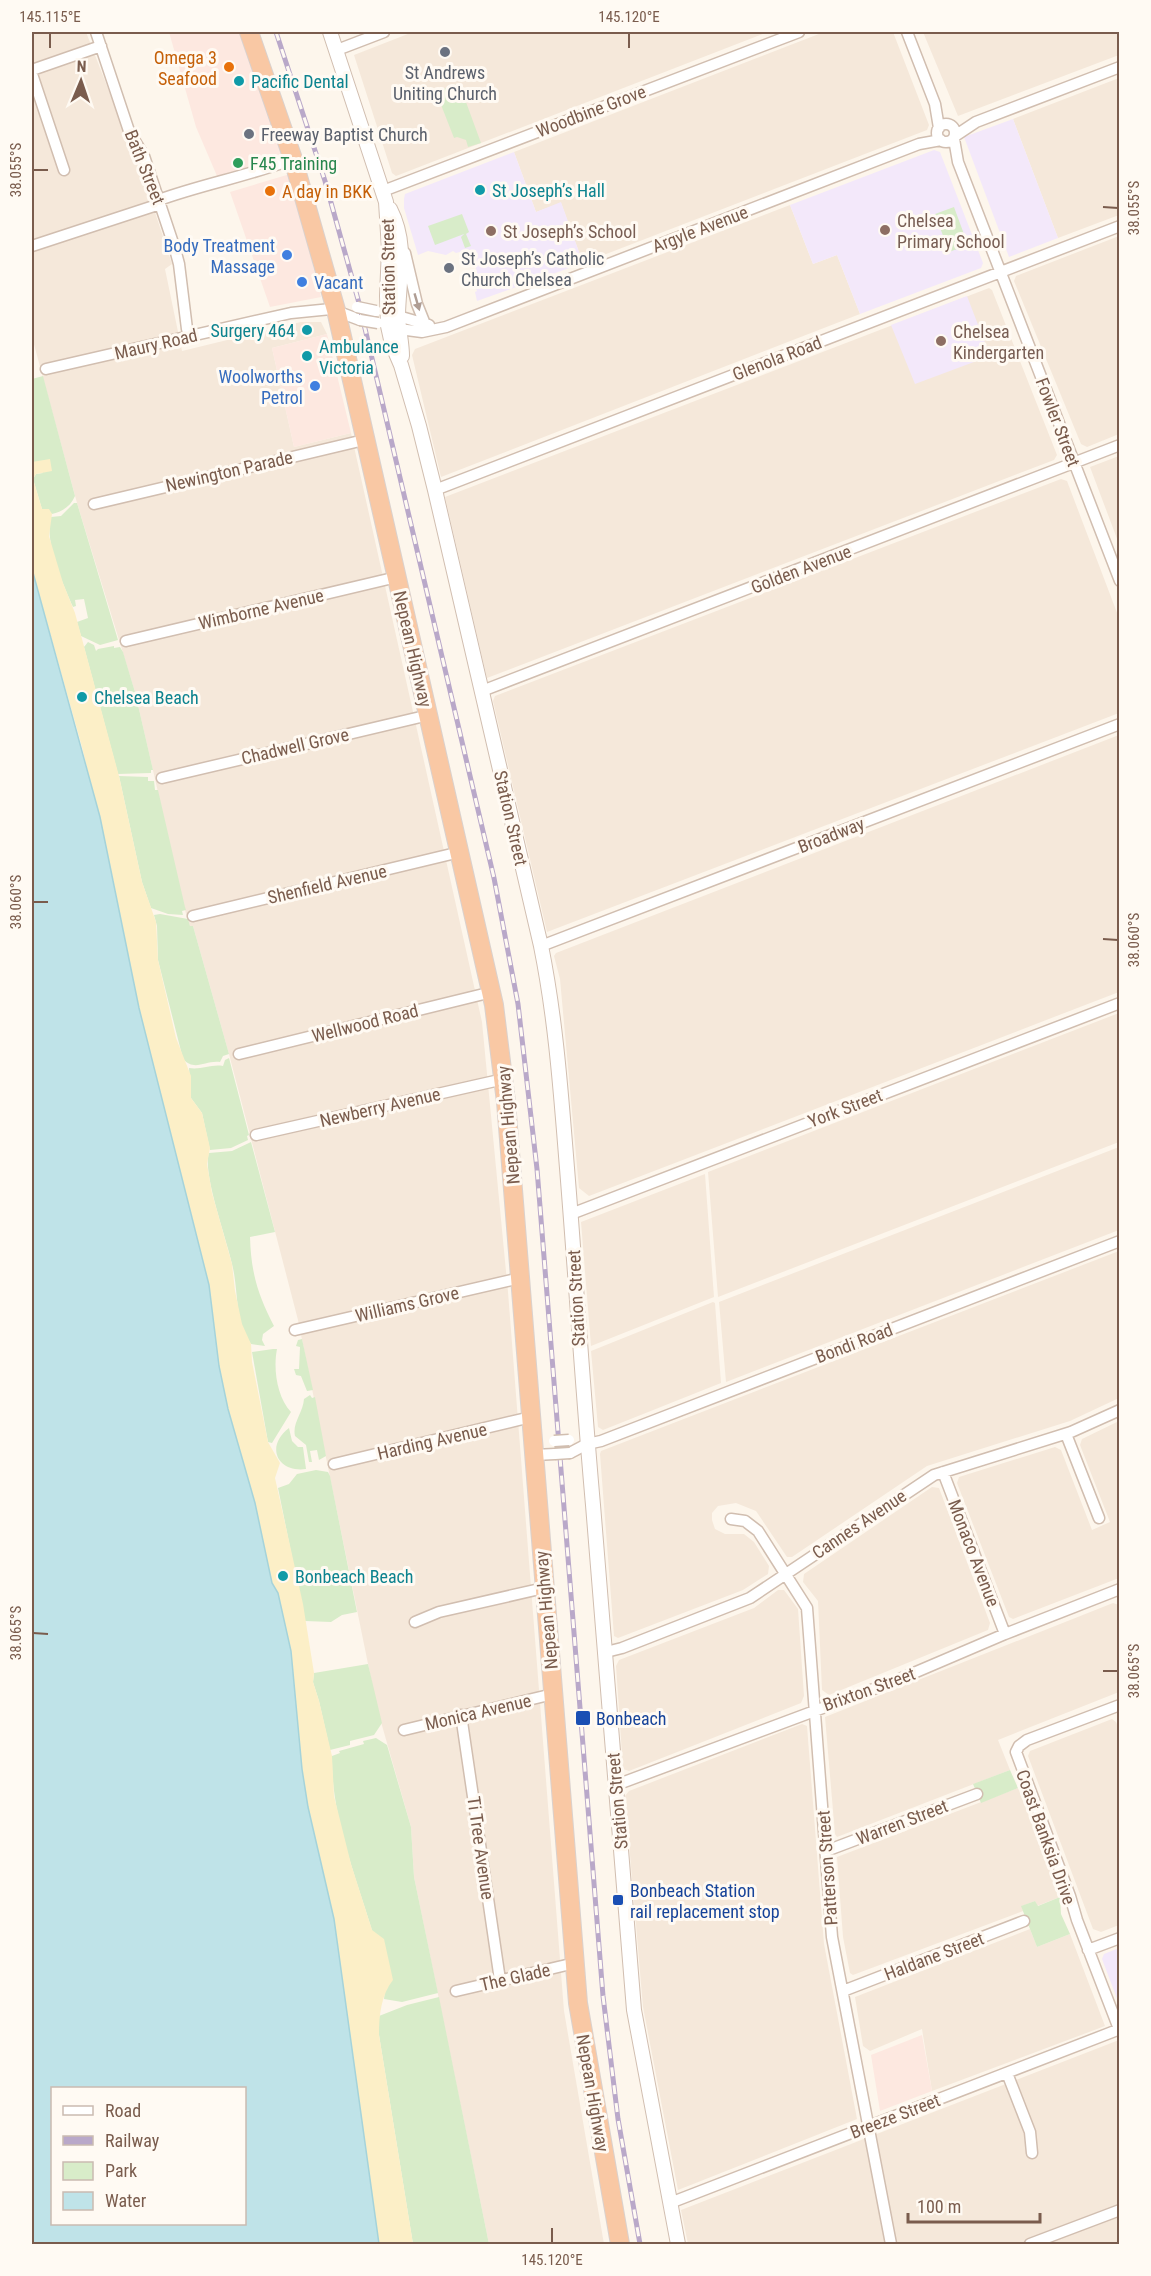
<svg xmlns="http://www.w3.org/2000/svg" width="1151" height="2276" font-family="'Roboto Condensed',sans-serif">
	<rect width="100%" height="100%" fill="#fdf6ec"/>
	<!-- residential -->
	<path fill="#f5e8da" d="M32,32H86L149,194L172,264L165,269L182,351L301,322H321L327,334L272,348L294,447L351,433L482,1022L508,1292L564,2011L604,2244H489L414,1877L411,1827L377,1708L298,1320L229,1054L193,926H190L186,914L135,692L77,503L32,337Z
		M413,32H768L396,176L392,173L354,55Z
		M824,32H893L929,125L927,130L583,263L561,203L536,212L514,152Z
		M923,32H1119V55L958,116Z
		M1119,78V215L1058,238L1013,119Z
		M790,205L813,264L837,255L860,314L441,477L412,355L415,349Z
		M1119,236V434L1087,447L1081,444L1014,281L1016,276Z
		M989,288L992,290L1057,455L1054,460L487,678L445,497Z
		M1119,456V544L1090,467Z
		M1061,479L1067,481L1119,618V713L547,932L493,701L495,696Z
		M1119,735V992L589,1196L579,1188L560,979L554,956L556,953Z
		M1119,1013V1142L718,1297L708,1172Z
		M1119,1147V1230L726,1382L719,1302Z
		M705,1174L714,1297L591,1346L581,1222Z
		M1119,1251V1398L1070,1421L927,1466L792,1557H787L756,1511L736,1503L718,1506L712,1513V1520L715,1529L725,1534H744L754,1542L769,1566L768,1574L743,1590L618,1638L614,1636L600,1454L601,1451Z
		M713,1302L715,1303L721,1383L603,1430L598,1427L591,1351Z
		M1119,1421V1578L1013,1619L1009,1617L957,1483L959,1477L1055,1447L1061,1450L1092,1530L1110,1522L1080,1445L1082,1439Z
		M932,1487L939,1488L990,1623L988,1630L829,1695L822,1690L818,1601L803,1582L804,1574Z
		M778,1590H784L798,1609L804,1696L801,1703L629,1771L623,1769L616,1666L619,1660L754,1608Z
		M1113,1603L1119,1605V1692L998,1740L1010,1770L837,1837L835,1834L825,1717Z
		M1112,1719L1116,1722L1120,1732L1119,1925L1101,1932L1093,1929L1028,1756L1030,1751Z
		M802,1724L807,1726L824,1944L857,2119L678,2190L643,2007L625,1796L629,1791Z
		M1018,1788L1060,1897L1037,1906L1035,1901L1022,1906L1023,1911L853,1975L850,1973L843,1937L837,1857Z
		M1030,1929L1037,1947L1070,1934L1105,2026L932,2091L922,2029L870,2051L863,2046L855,1997Z
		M1119,2040V2244H688L681,2210Z"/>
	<!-- commercial -->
	<path fill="#fde8e0" d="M169,32H240L283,157L217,176L196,127Z
		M290,174L321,297L270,307L230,192Z
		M327,334L351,433L294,447L272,348Z
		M922,2035L932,2091L880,2111L871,2055Z"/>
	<!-- education -->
	<path fill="#f3e8fa" d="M1013,119L1058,238L1009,257L964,137Z
		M934,150L940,152L983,263L981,268L860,314L837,255L813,264L790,205Z
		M514,152L536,212L561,202L583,263L477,301L475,292L477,291L471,275L477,272L472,256L467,260L462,257L460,252L456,253L453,251L446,255L428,251L418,255L404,208V199L405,194Z
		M967,296L990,356L915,384L891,325Z
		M1119,1948V2004L1102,1959L1104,1954Z"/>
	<!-- green -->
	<path fill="#d8ecc9" d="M459,83L481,143L468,147L466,140L457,137L454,138L436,92Z
		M954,207L968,245L949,252L935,214Z
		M462,214L469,232L466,234L471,246L465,248L461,237L464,234L435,245L428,226Z
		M43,376L75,496C71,506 62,512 52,514L42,509L33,479L36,474L43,473L32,462V379Z
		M74,503H77L118,640L100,645L81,636L77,622L88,618L84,599L75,600L76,606L73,607C63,584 44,542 51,517L61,516Z
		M88,642L94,645L96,651L98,649L114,646V648L120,647L123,652L135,692L153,770H151V773L118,774L84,647Z
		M119,776L148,777V781H154L155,790H158L185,907L186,910L182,911L183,915L168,914L151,908L142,882Z
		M160,914L188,919L190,926H193L229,1054L223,1056L220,1062C205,1060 195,1072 183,1059L158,960L157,926L154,915Z
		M229,1058L249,1135L247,1136L248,1140L231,1148L210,1150L202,1113L191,1098L189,1068C201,1070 211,1064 223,1066L225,1060Z
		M251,1142L275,1232L250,1237C251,1273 258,1295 274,1326L263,1334L262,1340L265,1346L251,1344C234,1320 239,1291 232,1264C227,1240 202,1172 209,1153L232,1151Z
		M302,1339L313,1390L307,1391L301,1376L296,1375L294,1369H299L300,1347L296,1346L298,1340Z
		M273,1349H277C273,1369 277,1397 291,1412L272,1443L268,1442L252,1352Z
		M310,1395L312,1398L315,1397L326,1456L319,1460L317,1450L310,1451L312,1462H309L306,1445L295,1436C292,1423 303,1413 304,1399Z
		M289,1428L292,1441L298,1447H303L306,1469C277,1473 265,1446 289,1428Z
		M316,1470L328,1472L330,1476L357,1612L342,1615L331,1622L305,1621L278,1488L289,1484L297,1474Z
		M368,1664L382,1723L374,1735L350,1741V1745L330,1750L319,1701L313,1682L314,1673Z
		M376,1738L387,1745L411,1827L414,1877L438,1993L402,2002L384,1999L385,1990C380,1969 377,1947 371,1927C354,1871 331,1815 332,1756L340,1753L339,1751L364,1744L363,1741Z
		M1010,1770L1018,1788L981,1803L973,1784Z
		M1060,1897L1061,1914L1070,1934L1037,1947L1021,1906L1035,1901L1038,1906Z
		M439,1997L489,2244H413L379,2035V2016L407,2005Z"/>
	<!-- sand -->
	<path fill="#fcefc7" d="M50,459L52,471L36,474L33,479L42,509H49L52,514L49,536L63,583L75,613L119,776L142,882L156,922L158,960L176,1038L191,1076V1098L202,1113L210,1148L207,1164L212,1193L232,1264L235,1291L242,1324L251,1344L252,1362L268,1442L280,1463L275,1478L303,1604L314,1673L313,1682L319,1701L332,1756L334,1796L351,1864L372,1930L384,1939L393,1980C381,1995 379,2016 379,2035L413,2244H379L334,1919L308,1807L302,1769L291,1651L278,1593L272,1583L255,1503L228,1409L219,1366L209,1284L139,1008L112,874L82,747L32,569V462Z"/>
	<!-- water -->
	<path fill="#bfe3e8" stroke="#a5d3da" stroke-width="1.5" fill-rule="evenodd" d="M32,569L100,817L139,1008L209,1285L219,1366L228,1409L255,1503L272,1583L278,1593L291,1651L302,1769L308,1807L334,1919L379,2244H32ZM52,2088H244V2224H52Z"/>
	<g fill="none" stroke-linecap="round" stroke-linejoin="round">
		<!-- minor casing -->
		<g stroke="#d1beb0" stroke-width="13">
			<path id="minor" d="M96,32L129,131L144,156L175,249L179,264L187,329L193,336
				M907,32L935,104L939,128
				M337,50L384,32
				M32,70L101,46
				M32,74L64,170
				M937 133a9 9 0 1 1 18 0a9 9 0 1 1-18 0Z
				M955,136L976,122L1120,67
				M954,139L958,162L1120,581
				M383,191L799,32
				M159,200C203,184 249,176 293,159
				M32,246L160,204
				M405,253L417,304L425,324
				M398,316L429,325
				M399,329L422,332L446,327L919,144L941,140
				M46,369L291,313L331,309L360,320
				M435,490L1120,226
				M94,504L364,440
				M126,641L397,577
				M482,691L1120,445
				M162,778L429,715
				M193,916L460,852
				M541,946L1120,724
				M239,1054L492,992
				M256,1135L504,1079
				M571,1214L1120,1003
				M295,1330L520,1278
				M1066,1434L1099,1518
				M570,1453L587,1444L601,1441L1120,1241
				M534,1455L555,1454
				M334,1464L531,1417
				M943,1472L1005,1634
				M731,1519L745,1521L758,1531L807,1608L832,1937L891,2244
				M415,1622L439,1612L544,1588
				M606,1652L622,1648L750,1598L934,1475L1071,1432L1120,1410
				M461,1715L500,1980
				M404,1730L553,1694
				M616,1785L895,1681L1005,1634L1120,1589
				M826,1851L977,1794
				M1088,1950L1120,1938
				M456,1991L575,1963
				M843,1991L1024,1921
				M1119,2029L1077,1920L1070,1896L1016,1752L1019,1746L1027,1740L1120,1705
				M1007,2073L1030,2132L1032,2153
				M670,2203L1120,2029
				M1030,2244L1120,2210"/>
		</g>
		<!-- tertiary casing -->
		<g stroke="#d1beb0" stroke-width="16">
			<path id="tertiary" d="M330,32L386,202L389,249L387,296L388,326L392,344L401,365L419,426L435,490L541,946C556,1020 561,1094 567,1168C576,1280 583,1393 593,1505L634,2010L678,2244
				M390,209C408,244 399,277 398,314C398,328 402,342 402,356"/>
		</g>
		<!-- trunk casing -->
		<g stroke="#dad1cd" stroke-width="20">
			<path id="trunk" d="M249,32L293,159L336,310L494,1005L506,1102L578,2003L620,2244"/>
		</g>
		<!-- minor -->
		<use href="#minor" stroke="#fff" stroke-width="10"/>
		<!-- tertiary -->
		<use href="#tertiary" stroke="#fff" stroke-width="14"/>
		<!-- trunk -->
		<use href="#trunk" stroke="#f9c8a4" stroke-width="18"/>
		<!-- rail casing -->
		<g stroke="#b9a8c9" stroke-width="5">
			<path id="rail" d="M276,32L325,181L359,303L494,878L518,1004L537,1169L603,1996L618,2119L640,2244"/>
		</g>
		<!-- rail -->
		<use href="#rail" stroke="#fffaf3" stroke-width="3" stroke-dasharray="9" stroke-linecap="butt"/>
		<!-- minor-bridge casing -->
		<g stroke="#d1beb0" stroke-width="13" stroke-linecap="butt">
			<path id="minor-bridge" d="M357,307L376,311
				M360,320L378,323
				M554,1441L569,1440
				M555,1454L570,1453"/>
		</g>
		<!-- minor-bridge -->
		<use href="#minor-bridge" stroke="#fff" stroke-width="10"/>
	</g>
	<!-- one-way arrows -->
	<defs><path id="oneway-solid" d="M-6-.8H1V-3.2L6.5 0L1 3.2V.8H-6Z" transform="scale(1.5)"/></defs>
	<use fill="#af9d94" href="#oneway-solid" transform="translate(417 302) rotate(74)"/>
	<!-- ticks -->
	<path fill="none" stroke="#7a5c4d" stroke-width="2" d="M50,48V33M629,48V33M33,170H48M1103,207L1118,208M33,902H48M1103,939L1118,940M33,1633L48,1634M1103,1671H1118M552,2243V2228"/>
	<!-- markers -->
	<g fill="#6b7280" stroke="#fffaf3" stroke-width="2">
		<circle cx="445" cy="52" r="6"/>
		<circle cx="249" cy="134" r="6"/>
		<circle cx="449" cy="268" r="6"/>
	</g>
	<g fill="#e8710a" stroke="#fffaf3" stroke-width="2">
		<circle cx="229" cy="67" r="6"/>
		<circle cx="270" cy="191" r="6"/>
	</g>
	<g fill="#0f9aa8" stroke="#fffaf3" stroke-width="2">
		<circle cx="239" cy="81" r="6"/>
		<circle cx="480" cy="190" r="6"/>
		<circle cx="307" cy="330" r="6"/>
		<circle cx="307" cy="356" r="6"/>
		<circle cx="82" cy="697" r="6"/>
		<circle cx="283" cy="1576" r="6"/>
	</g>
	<circle fill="#2e9e5b" stroke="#fffaf3" stroke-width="2" cx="238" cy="163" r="6"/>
	<g fill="#8d6e63" stroke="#fffaf3" stroke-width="2">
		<circle cx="885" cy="230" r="6"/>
		<circle cx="491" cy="231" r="6"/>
		<circle cx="941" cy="341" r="6"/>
	</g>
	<g fill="#3f7fe0" stroke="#fffaf3" stroke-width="2">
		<circle cx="287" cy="255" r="6"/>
		<circle cx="302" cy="282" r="6"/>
		<circle cx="315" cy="386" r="6"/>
	</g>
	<g fill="#1a4fb4" stroke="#fffaf3" stroke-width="2">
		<rect x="575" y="1710" width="16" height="16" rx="3"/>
		<rect x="612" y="1894" width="12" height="12" rx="3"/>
	</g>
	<g text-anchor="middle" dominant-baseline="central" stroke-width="6" stroke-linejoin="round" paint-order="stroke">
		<!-- food labels -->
		<g font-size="18" fill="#c56008" stroke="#fffaf3" text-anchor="end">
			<text x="217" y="57">Omega 3<tspan x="217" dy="21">Seafood</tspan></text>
			<text x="282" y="191" text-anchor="start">A day in BKK</text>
		</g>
		<!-- worship labels -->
		<g font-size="18" fill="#5b616d" stroke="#fffaf3" text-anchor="start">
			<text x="445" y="72" text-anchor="middle">St Andrews<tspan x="445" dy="21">Uniting Church</tspan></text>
			<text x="261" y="134">Freeway Baptist Church</text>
			<text x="461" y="258">St Joseph’s Catholic<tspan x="461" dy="21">Church Chelsea</tspan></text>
		</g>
		<!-- culture labels -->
		<g font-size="18" fill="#0d838f" stroke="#fffaf3" text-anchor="start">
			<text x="251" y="81">Pacific Dental</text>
			<text x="492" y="190">St Joseph’s Hall</text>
			<text x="295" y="330" text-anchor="end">Surgery 464</text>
			<text x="319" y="346">Ambulance<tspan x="319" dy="21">Victoria</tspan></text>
			<text x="94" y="697">Chelsea Beach</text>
			<text x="295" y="1576">Bonbeach Beach</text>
		</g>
		<!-- street labels -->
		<g font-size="18" fill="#7a5c4d" stroke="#fffaf3">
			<text transform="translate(591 111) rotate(-21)">Woodbine Grove</text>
			<text transform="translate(145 167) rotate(68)">Bath Street</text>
			<text transform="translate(700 229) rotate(-21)">Argyle Avenue</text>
			<text transform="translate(388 267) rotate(-91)">Station Street</text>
			<text transform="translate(156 344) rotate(-13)">Maury Road</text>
			<text transform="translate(777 358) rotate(-21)">Glenola Road</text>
			<text transform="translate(1058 422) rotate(69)">Fowler Street</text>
			<text transform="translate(229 471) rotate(-13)">Newington Parade</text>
			<text transform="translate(801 569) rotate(-21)">Golden Avenue</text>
			<text transform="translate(261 609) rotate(-13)">Wimborne Avenue</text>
			<text transform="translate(413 649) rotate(77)">Nepean Highway</text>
			<text transform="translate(295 746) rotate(-13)">Chadwell Grove</text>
			<text transform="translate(511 818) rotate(77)">Station Street</text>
			<text transform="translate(831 835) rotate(-21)">Broadway</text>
			<text transform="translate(327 884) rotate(-13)">Shenfield Avenue</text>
			<text transform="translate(365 1023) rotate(-14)">Wellwood Road</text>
			<text transform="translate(380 1107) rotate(-13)">Newberry Avenue</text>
			<text transform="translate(845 1108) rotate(-21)">York Street</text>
			<text transform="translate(508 1125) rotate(-95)">Nepean Highway</text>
			<text transform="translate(576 1298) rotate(-93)">Station Street</text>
			<text transform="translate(407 1304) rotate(-13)">Williams Grove</text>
			<text transform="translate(854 1343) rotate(-21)">Bondi Road</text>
			<text transform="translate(432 1441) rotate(-13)">Harding Avenue</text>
			<text transform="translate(859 1524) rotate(-34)">Cannes Avenue</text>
			<text transform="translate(974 1553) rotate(69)">Monaco Avenue</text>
			<text transform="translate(546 1610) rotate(-95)">Nepean Highway</text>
			<text transform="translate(869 1689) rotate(-20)">Brixton Street</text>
			<text transform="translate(478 1712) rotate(-13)">Monica Avenue</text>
			<text transform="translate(617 1801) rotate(-95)">Station Street</text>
			<text transform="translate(902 1822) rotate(-21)">Warren Street</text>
			<text transform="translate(1046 1837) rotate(70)">Coast Banksia Drive</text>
			<text transform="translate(481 1848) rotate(82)">Ti Tree Avenue</text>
			<text transform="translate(827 1868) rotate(-94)">Patterson Street</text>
			<text transform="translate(934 1956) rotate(-21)">Haldane Street</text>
			<text transform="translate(515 1977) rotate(-13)">The Glade</text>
			<text transform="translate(593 2093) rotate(80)">Nepean Highway</text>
			<text transform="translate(895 2116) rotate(-21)">Breeze Street</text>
		</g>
		<!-- leisure labels -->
		<g font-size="18" fill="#27864d" stroke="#fffaf3" text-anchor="start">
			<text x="250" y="163">F45 Training</text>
		</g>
		<!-- education labels -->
		<g font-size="18" fill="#785e54" stroke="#fffaf3" text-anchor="start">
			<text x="897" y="220">Chelsea<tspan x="897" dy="21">Primary School</tspan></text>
			<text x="503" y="231">St Joseph’s School</text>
			<text x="953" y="331">Chelsea<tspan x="953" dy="21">Kindergarten</tspan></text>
		</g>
		<!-- shop labels -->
		<g font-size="18" fill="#366cbe" stroke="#fffaf3" text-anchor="end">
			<text x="275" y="245">Body Treatment<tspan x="275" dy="21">Massage</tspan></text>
			<text x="314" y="282" text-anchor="start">Vacant</text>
			<text x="303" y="376">Woolworths<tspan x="303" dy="21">Petrol</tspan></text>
		</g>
		<!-- transit labels -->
		<g font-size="18" fill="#164399" stroke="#fffaf3" text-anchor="start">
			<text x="596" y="1718">Bonbeach</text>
			<text x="630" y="1890">Bonbeach Station<tspan x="630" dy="21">rail replacement stop</tspan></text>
		</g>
	</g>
	<!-- border -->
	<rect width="1151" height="2276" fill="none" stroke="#fffaf3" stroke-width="66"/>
	<!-- legend -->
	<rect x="51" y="2087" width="195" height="138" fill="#fffaf3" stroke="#cabbb1" stroke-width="1.5"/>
	<rect x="63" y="2106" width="30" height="9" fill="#ffffff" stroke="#cabbb1" stroke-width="1.5"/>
	<text x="105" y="2117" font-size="18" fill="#7a5c4d">Road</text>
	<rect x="63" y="2136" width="30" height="9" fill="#b9a8c9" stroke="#cabbb1" stroke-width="1.5"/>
	<text x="105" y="2147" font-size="18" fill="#7a5c4d">Railway</text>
	<rect x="63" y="2162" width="30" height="18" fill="#d8ecc9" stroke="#cabbb1" stroke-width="1.5"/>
	<text x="105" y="2177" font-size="18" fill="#7a5c4d">Park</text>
	<rect x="63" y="2192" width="30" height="18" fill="#bfe3e8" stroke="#cabbb1" stroke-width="1.5"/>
	<text x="105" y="2207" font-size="18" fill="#7a5c4d">Water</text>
	<!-- north arrow -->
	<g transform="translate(81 81) rotate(2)" stroke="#fffaf3" stroke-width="4.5" paint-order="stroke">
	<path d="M0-4.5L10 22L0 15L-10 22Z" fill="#7a5c4d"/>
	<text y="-9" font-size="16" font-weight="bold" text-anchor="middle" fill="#7a5c4d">N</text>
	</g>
	<!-- scale -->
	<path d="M908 2213v9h132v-9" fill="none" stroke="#7a5c4d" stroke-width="3"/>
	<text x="917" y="2213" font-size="18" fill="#7a5c4d" stroke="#fffaf3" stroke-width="4.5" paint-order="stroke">100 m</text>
	<rect x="33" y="33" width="1085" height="2210" fill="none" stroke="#7a5c4d" stroke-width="2"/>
	<g font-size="15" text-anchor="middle" fill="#7a5c4d">
		<text x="50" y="22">145.115°E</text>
		<text x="629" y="22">145.120°E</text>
		<text transform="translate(16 170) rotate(-90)" y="5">38.055°S</text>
		<text transform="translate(1134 208) rotate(-90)" y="5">38.055°S</text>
		<text transform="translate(16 902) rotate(-90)" y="5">38.060°S</text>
		<text transform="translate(1134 940) rotate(-90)" y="5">38.060°S</text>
		<text transform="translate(16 1633) rotate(-90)" y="5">38.065°S</text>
		<text transform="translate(1134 1671) rotate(-90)" y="5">38.065°S</text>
		<text x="552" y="2265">145.120°E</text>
	</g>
</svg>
